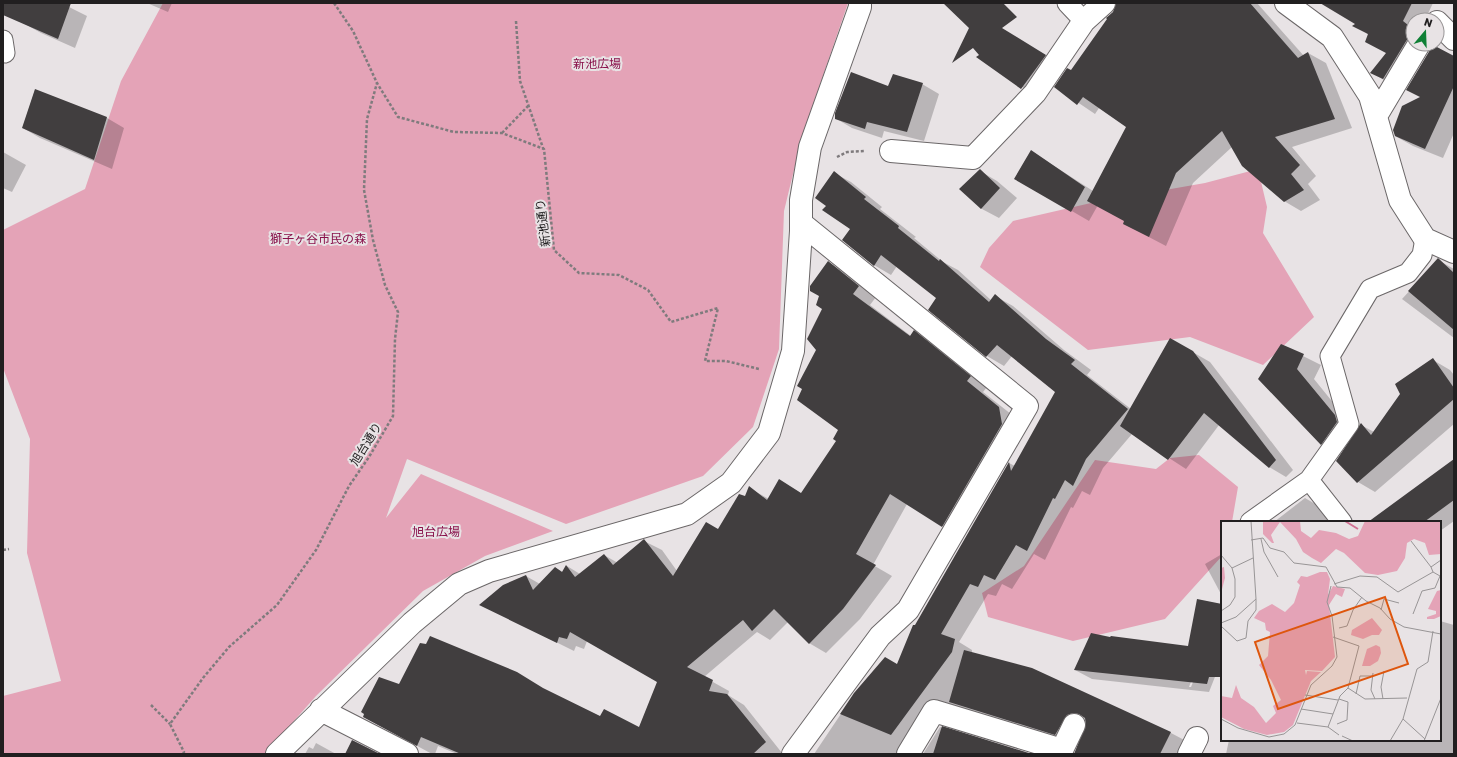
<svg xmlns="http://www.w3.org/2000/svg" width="1457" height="757" font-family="Rubik,'Noto Sans JP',sans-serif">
	<rect width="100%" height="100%" fill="#e8e3e5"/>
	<!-- green -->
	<path fill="#e4a3b7" d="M163,3H848L802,137L784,211L779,349L753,427L703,476L566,524L407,459L386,518L421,474L553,531L485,556L423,591L316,696L278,739L268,754H3V696L61,681L27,553L30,439L3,368V230L85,189L121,81Z
		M1258,169L1267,207L1263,233L1314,317L1263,365L1190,337L1088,350L980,267L989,248L1013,221L1091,203L1205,183Z
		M1199,455L1238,487L1232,522H1222V556L1165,619L1073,641L988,617L982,593L1024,566L1095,460L1156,469L1170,458Z"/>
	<!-- shadow -->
	<path fill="#0003" fill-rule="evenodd" d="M12,3H61L87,16L75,48L41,33L23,23Z
		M147,3H172L168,12Z
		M1117,3H1257L1304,56L1308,53L1326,63L1352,128L1292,147L1316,176L1308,184L1320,200L1301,211L1284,201L1232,147L1193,183L1166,246L1124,224L1125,221L1098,205L1089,221L1015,178L1031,151L1093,191L1127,127L1099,108L1095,114L1055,87L1071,71L1113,13Z
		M1322,3H1433L1425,20H1413V44H1430L1389,83L1372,73L1387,53L1357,24Z
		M1023,42L1060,64L1037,97L978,57Z
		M1432,44L1454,57V133L1443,158L1413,146L1395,136L1421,97Z
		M851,73L889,88L922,84L939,94L924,141L884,131L882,138L852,128L835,118Z
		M35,90L107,118L124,128L112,169L40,138L23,128Z
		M3,152L26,165L12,192L3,188Z
		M980,171L997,181L1017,198L999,218L982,209L961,189Z
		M834,173L851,182L882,207L880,209L916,237L914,238L943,262L958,270L992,301L995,296L1013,306L1064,350L1091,370L1087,375L1131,409L1170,339L1210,362L1293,470L1286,477L1269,467L1219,425L1186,469L1132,434L1103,468L1090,495L1082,491L1073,508L1071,507L1045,560L1034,554L1012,589L1002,584L996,596L988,594L959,642L972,650V653L1032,669L1171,733L1188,742L1182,754H1075L1088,723L1085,724L1073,744L950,708L916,754H814L855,693L897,665L915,627L1009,463L1015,466L1056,392L1012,356L1004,366L987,356L929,309L937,298L897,266L891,275L874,265L851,229L827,205Z
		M1438,260L1454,269V338L1402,299Z
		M828,262L845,272L876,297L870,305L911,336L914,332L931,341L987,387L983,392L1016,418L959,536L907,504L873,565L892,576L860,619L826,653L809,643L788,622L770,640L757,632L704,677L729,691L728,695L744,705L782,753L457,754L438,746L435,754H432L364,717L400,686L549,692L601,717L639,728L658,682L587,641L584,649L576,646L574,651L481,605L526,576L540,584L555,568L563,572L567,566L580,574L604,555L618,563L644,541L662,550L677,571L718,530L746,498L749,488L769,499L779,480L802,494L837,441L840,430L817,350L823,309L820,296Z
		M1281,345L1321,365L1314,379L1352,426L1338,454L1321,444Z
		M1433,360L1450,370L1454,375V424L1375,492L1358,482L1361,425L1374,432Z
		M1454,465V521L1440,531V522H1369Z
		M1305,498L1322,508L1333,522H1274Z
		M1222,554V596L1205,564Z
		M1222,605V659L1209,692L1092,679L1075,670L1111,639L1188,647ZM1201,655H1204L1191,687H1189Z
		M1440,621L1454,625V754H1226L1229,740H1440Z
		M940,727L1029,754H923Z
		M316,743L336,754H305L309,747L313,749Z"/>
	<!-- building -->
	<path fill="#413e3f" d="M3,3H71L58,39L3,15Z
		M943,3H1003L1017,17L1002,28L1046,55L1021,89L976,57L979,55L973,48L952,63L969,28Z
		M1116,3H1250L1298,58L1308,52L1335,119L1275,137L1300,165L1291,174L1304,190L1284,202L1242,166L1222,131L1176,173L1149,237L1123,224L1124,221L1087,201L1126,127L1083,97L1077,105L1054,87L1067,68L1071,70L1107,19L1106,18L1113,12Z
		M1320,3H1412L1403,21L1413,29V33L1408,38L1383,79L1370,73L1386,53L1365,42L1368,34L1352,26L1355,24Z
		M1431,44L1454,56V86L1425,149L1395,136L1393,130L1402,106L1420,97L1406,90L1430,50Z
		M851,72L888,86L893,74L923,83L907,132L867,122L865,129L835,119V113Z
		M35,89L107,117L94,160L22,128Z
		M1031,150L1085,187L1071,212L1014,179Z
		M980,169L1000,188L981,209L959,189Z
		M834,171L866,197L864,199L899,226L898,228L939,261L940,259L989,302L995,294L1046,339L1075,360L1071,364L1128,409L1086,459L1073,486L1065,480L1055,499L1053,498L1027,551L1016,545L995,580L984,575L978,587L970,584L941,634L955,639L952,652L891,735L840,714L854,693L885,657L897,664L913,625H915L1009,462L1011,471L1055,392L997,345L986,357L928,310L936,298L881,255L874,266L842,240L850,229L822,210L826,206L815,198Z
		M1438,258L1454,273V330L1408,291Z
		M828,261L859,286L853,294L910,336L914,330L971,376L967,381L999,407L1002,424L942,527L890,494L856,554L876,565L843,609L809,644L774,609L752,631L743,620L687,667L713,680L709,691L727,694L766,742L753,754H461L421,737L417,746L363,717L364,714L361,712L379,677L399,684L420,643L426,644L430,636L517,672L543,688L600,716L604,709L639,727L657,682L570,632L567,639L559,637L557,643L479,605L503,585L526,575L533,590L555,567L562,572L566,565L575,577L604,554L613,565L644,539L673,576L706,522L718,529L739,494L745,496L749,486L767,500L779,479L801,493L836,441L833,439L838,430L797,400L802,389L797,386L816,350L807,339L822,309L816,305L819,296L810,291V286Z
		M1170,338L1193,351L1276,460L1269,468L1204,413L1168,460L1120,426Z
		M1281,344L1304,354L1297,369L1335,415L1337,422L1321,445L1258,379Z
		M1433,358L1454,388V399L1357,483L1336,461L1361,423L1371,435L1400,394L1395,384Z
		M1454,459V500L1424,522H1368Z
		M1197,599L1222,604V677H1209L1207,684L1074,670L1091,633L1110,637L1111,636L1188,646Z
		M964,650L1032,668L1171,732L1160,754H1074L1086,724L1085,718L1079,714L1073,713L1067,715L1055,735L949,702Z
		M942,726L1032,754H933Z
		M352,740L380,754H345Z"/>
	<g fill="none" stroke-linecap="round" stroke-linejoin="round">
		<!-- service casing -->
		<g stroke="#6b6768" stroke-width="21">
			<path id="service" d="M1067,3L1084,21
				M3,40L5,53
				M1250,522L1309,480
				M1342,522L1309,480L1349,424L1330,356L1370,289L1408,273L1422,255L1425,239"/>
		</g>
		<!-- minor casing -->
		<g stroke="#6b6768" stroke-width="24">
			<path id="minor" d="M1286,3L1332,37L1370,96L1400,200L1425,239L1454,252
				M1437,22L1454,39
				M1376,116L1419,44
				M891,151L973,158L1035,93L1084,21L1104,3
				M321,710L407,754
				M277,754L412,623L459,584L489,571L687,514L731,483L769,433L793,351L801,231V200L810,147L860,7V3
				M793,754L880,636L908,610L1027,406L801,223
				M908,754L934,711L1062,750
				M1060,754L1074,725
				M1189,754L1197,738"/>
		</g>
		<!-- path -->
		<path stroke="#7f7b7d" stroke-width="2.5" stroke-dasharray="3 2" stroke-linecap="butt" d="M334,3L353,31L377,83L398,117L454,132L502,133L544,149L554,250L579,273L619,275L648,290L671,322L718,308L705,361H726L759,369
			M516,21L520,81L543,148
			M502,133L529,105
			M837,157L847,152L864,151
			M3,550L9,549
			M151,705L170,724
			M183,754L184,752L170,724L203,678L229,647L277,605L316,550L349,486L369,457L393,416L395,339L398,312L385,285L373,240L364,190L367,119L377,83"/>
		<!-- service -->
		<use href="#service" stroke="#fff" stroke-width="19"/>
		<!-- minor -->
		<use href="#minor" stroke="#fff" stroke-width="22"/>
	</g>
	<g text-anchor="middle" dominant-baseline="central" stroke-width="4" stroke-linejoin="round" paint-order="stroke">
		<!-- park labels -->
		<g font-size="12" fill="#88104a" stroke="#e8e3e5">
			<text x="597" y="64">新池広場</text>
			<text x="318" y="239">獅子ヶ谷市民の森</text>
			<text x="436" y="532">旭台広場</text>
		</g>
		<!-- street labels -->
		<g font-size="12" fill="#211f20" stroke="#e8e3e5">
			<text transform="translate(543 223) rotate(-97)">新池通り</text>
			<text transform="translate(366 444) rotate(-58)">旭台通り</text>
		</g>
	</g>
	<!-- overview -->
	<g transform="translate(1221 521)">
		<rect width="220" height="220" fill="#e8e3e5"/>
		<path d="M42,0H79L80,10L90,17L98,9L115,12L128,18L137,15L144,0H220V33L208,34L204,22L193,18L186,22L184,37L176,50L157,54L144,52L123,32L115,28L100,42L91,37L82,31L75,18L59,1L50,14L53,22H51L42,13ZM3,46L4,57L0,72V47ZM99,51H106L109,58L107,74L112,65L124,68L121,76L115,73L108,84L114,136L101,150L84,149L85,154L86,150L100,151L90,160L72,204L63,211L46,214L23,208L0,196V175L11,177L15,164L20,177L33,186L45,202L55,192L52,185L60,179L50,159L38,144L47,135L49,111L45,109L44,102L33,97L38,90L51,83L64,91L73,82L79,64L76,61L80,55L86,56ZM220,69V95L213,98H206V96L215,93V90L207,88L216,70ZM151,97L161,109L158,114H151L142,118L130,114L131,109ZM155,124L159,126L160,132L157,140L149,145H141L146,128Z" fill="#e4a3b7"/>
		<path fill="none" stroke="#d17193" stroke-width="2" d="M124,0L137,8"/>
		<path fill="none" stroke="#989596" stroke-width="1" d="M40,18L43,31L57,56M30,19L42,17L49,27L63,31L73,42L105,46L116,66L129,67L145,80L159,87L169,98L183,106L220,113M190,20L210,46M0,34L11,47L14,58V76L9,84L0,90M11,47L32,37M113,63L139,55L156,56L177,71L212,51M160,89L163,78L178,82M192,93L201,70L214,67L219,55L212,51L210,46L220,39M0,102L15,96L35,78L30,0M0,105L16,120L25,117L27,100L35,89V78M118,107L126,105L132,89L141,76M220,125V142M152,152L150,169L154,178M127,167L144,178L186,177M135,173L139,155H152M84,174L117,179M162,178L160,166L163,150M80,188L112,193M0,198L17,207L48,216L63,213L74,204L90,164L111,145L116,136L111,95L106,81L110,65M182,198L204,218M76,202L107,206L119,175L127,167L138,125L112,116M116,203L126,199L127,181L118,178M107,206L118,214M121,215L132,220M169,220L182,198L196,148L207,141L212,110M203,220L220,177"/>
		<path fill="#de560d" fill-opacity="0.15" stroke="#de560d" stroke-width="2" d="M164,76L187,143L57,188L34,121Z"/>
		<rect width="220" height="220" fill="none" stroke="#211f20" stroke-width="2"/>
	</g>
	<!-- border -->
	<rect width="1457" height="757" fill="none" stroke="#211f20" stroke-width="8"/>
	<!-- north arrow -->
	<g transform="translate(1425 32) rotate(19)"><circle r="19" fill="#e8e3e5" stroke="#989596"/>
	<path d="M0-3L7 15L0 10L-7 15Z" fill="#108036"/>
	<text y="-6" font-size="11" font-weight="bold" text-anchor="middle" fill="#211f20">N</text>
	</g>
</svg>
